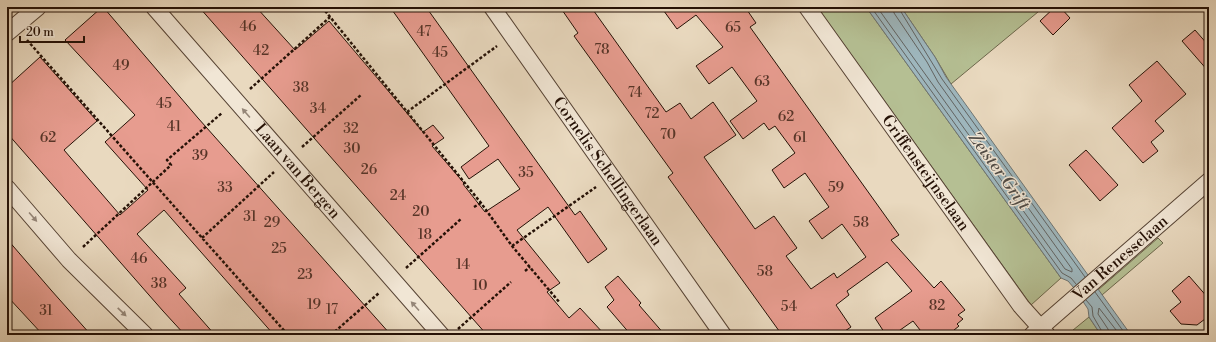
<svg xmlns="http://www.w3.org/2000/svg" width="1216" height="342" font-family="'Libre Bodoni',serif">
	<rect width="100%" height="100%" fill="#e9d9bf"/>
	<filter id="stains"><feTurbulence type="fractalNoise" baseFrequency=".005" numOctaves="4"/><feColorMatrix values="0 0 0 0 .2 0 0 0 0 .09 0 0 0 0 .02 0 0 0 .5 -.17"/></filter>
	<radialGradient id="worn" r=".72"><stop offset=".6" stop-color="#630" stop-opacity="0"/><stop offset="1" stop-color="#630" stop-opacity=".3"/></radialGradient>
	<!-- green -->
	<path fill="#b5bf93" stroke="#6d684c" d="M817,7H866L1061,278L1031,305Z
		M901,7H1044L951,84L935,57Z
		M1158,238L1163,243L1102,295L1098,290Z
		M1089,317L1101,335H1067Z"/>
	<!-- water -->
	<path fill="#9eb7be" stroke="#6e7574" d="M866,7H901L935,57L946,77L1131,335H1101L1089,317L1088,309L1074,288L1068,281L1061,278Z"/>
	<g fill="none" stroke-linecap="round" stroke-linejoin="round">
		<!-- shore -->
		<path stroke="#626462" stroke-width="1" d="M871,7L1062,273L1071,278L1076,284
			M877,7L1065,269L1072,272V269L938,82L927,62L894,13L893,7
			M898,7L942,79L1085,277
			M1095,292L1126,335
			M1086,300L1092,307L1093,316L1104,335
			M1109,335L1108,329L1098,314L1099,308L1120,335"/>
	</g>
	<!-- building -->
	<path fill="#e79c8f" stroke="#251106" d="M199,7H256L295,50L329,21L423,132L433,125L444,138L432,146L464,183L463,184L485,212L520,189L498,159L469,179L461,167L489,146L390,7H426L575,215L580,211L607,249L588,263L548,207L517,230L560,283L547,292L569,318L580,308L605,335H487Z
		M560,7H591L666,112L680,103L691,119L713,102L736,135L704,157L755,229L774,216L797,248L786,256L811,289L834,273L837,278L866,257L842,224L822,239L809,221L829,207L805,173L784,188L772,170L795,153L775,126L769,130L764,123L743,139L730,121L757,101L732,67L709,84L696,66L723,47L696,15L677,29L661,7H745L756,23L750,27L899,235L891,240L934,288L941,281L965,310L958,315L963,319L957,324L959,326L948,335H924L913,321L893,335H886L875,318L912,291L887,262L847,291L849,295L836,305L851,327L839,335H782L668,177L673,173L574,36L578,33Z
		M1055,7H1060L1070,18L1053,35L1040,21Z
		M101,8L103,10L104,8L198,118L391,335H274L164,210L137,234L186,288L179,294L215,335H185L163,311L7,133V87L40,57L97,121L64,150L120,215L148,190L105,142L135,115L65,40Z
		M1195,30L1209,46V72L1182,41Z
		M1157,61L1186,94L1155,121L1164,131L1151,142L1158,151L1143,163L1112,128L1142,101L1129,85Z
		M1086,150L1118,185L1100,201L1069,165Z
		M7,239L51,290L91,335H43L7,296Z
		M618,276L641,303L639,305L665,335H631L607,307L614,300L605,287Z
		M1189,276L1209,299V316L1197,325L1181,324L1170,311L1181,302L1172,291Z"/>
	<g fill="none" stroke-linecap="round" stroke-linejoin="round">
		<!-- street casing -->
		<g stroke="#564334" stroke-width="18">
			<g id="street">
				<path id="s1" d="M154,7L441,335"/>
				<path id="s2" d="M492,7L723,335"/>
				<path id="s3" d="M807,7L1021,306L1047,335"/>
				<path d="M7,33L38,7"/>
				<path d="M7,188L69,260L145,335"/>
				<path id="s4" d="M1032,335L1209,181"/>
			</g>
		</g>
		<!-- path -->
		<path stroke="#251106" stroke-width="2.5" stroke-dasharray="3 2" stroke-linecap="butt" d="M322,7L481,203L512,246L560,303
			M27,40L288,335
			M250,89L330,17
			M407,112L497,46
			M302,147L361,95
			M474,207L481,203
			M202,238L274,172
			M512,246L596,187
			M83,247L171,165L167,160L222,113
			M406,268L461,219
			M525,271L530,267
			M458,329L511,282
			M331,335L379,293"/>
		<!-- street -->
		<use href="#street" stroke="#f1e6d5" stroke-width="16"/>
	</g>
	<!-- one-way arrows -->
	<defs><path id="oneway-solid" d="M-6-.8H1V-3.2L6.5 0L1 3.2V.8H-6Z"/></defs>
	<g fill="#958678">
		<use href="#oneway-solid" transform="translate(246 113) rotate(-131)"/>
		<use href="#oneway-solid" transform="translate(33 217) rotate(49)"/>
		<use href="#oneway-solid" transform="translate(415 306) rotate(-132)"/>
		<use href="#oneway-solid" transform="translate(122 312) rotate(44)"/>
	</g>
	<g text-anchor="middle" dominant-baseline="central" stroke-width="3" stroke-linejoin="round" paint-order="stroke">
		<!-- number labels -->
		<g font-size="14" fill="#563428">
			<text x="248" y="27">46</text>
			<text x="733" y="28">65</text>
			<text x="424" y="32">47</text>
			<text x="602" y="50">78</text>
			<text x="261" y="51">42</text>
			<text x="440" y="53">45</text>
			<text x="121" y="66">49</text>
			<text x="762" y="82">63</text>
			<text x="301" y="88">38</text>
			<text x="635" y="93">74</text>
			<text x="164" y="104">45</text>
			<text x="318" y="109">34</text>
			<text x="652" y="114">72</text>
			<text x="786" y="117">62</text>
			<text x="174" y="127">41</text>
			<text x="351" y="129">32</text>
			<text x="668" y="135">70</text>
			<text x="48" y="138">62</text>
			<text x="800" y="138">61</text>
			<text x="352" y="149">30</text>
			<text x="200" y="156">39</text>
			<text x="369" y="170">26</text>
			<text x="526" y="173">35</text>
			<text x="225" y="188">33</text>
			<text x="836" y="188">59</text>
			<text x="398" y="196">24</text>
			<text x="421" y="212">20</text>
			<text x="250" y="217">31</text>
			<text x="272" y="223">29</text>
			<text x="861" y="223">58</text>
			<text x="425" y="235">18</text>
			<text x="279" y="249">25</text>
			<text x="139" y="259">46</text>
			<text x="463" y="265">14</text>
			<text x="765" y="272">58</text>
			<text x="305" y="275">23</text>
			<text x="159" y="284">38</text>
			<text x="480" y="286">10</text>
			<text x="314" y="305">19</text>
			<text x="937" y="306">82</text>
			<text x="789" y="307">54</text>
			<text x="332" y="310">17</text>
			<text x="46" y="311">31</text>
		</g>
		<!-- street labels -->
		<g font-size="16" fill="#251106" stroke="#f1e6d5">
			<text stroke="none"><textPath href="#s1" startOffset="218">Laan van Bergen</textPath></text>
			<text stroke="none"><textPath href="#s2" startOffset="201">Cornelis Schellingerlaan</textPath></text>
			<text stroke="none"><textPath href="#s3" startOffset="204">Griffensteijnselaan</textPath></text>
			<text stroke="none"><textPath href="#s4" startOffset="117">Van Renesselaan</textPath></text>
		</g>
		<!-- water labels -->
		<g font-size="17" font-style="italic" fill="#4f4b46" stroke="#f1e6d5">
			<text transform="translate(999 171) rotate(54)">Zeister Grift</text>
		</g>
	</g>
	<!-- margin -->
	<rect width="1216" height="342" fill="none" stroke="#e9d9bf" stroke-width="24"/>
	<rect x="8" y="8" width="1200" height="326" fill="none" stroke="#251106" stroke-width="2"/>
	<rect x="12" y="12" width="1192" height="318" fill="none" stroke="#251106"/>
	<!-- scale -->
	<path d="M20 36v6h64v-6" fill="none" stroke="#251106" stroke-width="2"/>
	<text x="26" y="36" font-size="12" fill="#251106" stroke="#f1e6d5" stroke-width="3" paint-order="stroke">20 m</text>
	<rect width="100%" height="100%" filter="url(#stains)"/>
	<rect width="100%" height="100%" fill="url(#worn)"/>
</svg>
